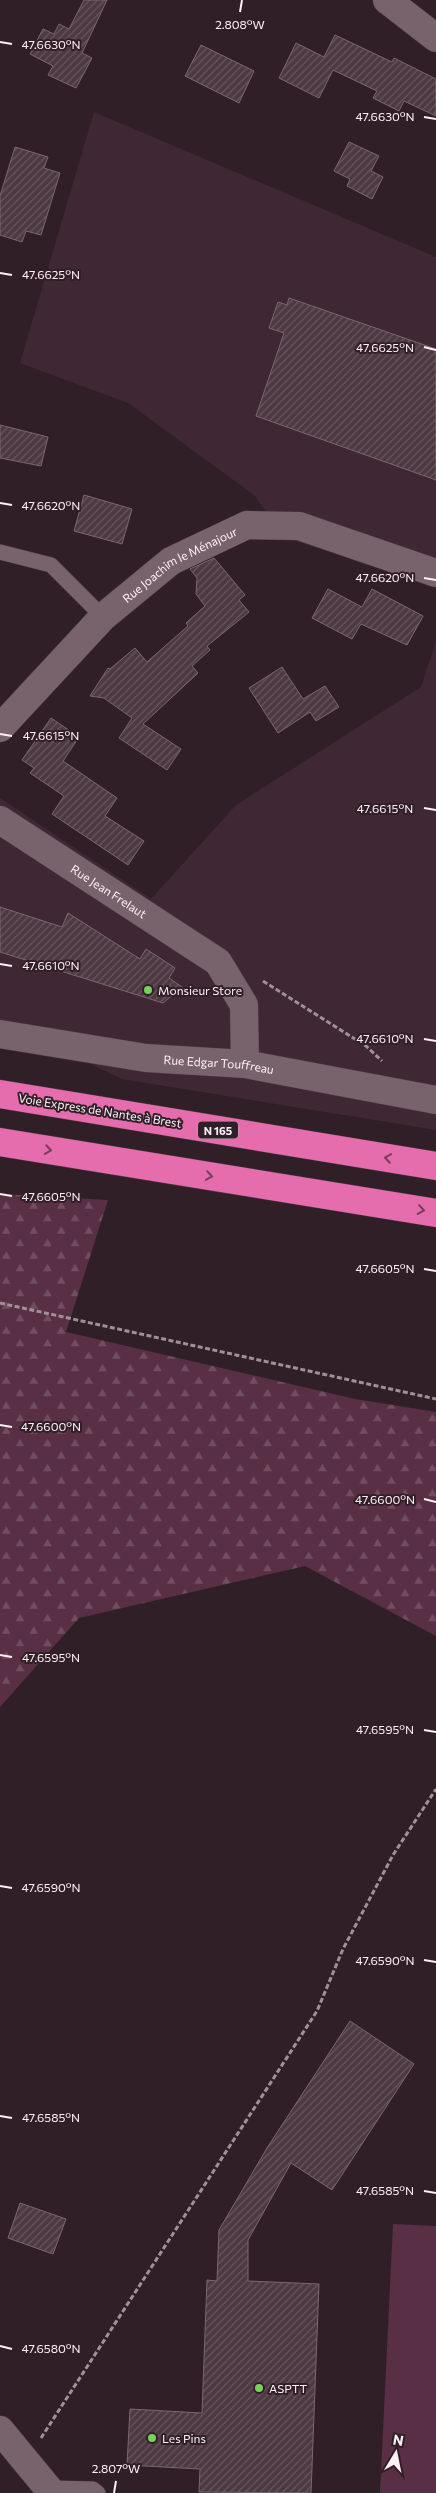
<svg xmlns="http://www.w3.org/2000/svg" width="436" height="2493" font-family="Commissioner,sans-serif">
	<defs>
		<pattern id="forest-firs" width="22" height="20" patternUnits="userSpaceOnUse" patternTransform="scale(1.25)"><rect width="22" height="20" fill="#582f44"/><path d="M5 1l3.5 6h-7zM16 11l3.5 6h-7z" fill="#714d60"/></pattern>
		<pattern id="building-hatch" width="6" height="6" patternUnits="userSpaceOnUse" patternTransform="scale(1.25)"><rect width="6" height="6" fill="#4d3942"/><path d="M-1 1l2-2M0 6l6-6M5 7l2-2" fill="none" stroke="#68565e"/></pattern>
	</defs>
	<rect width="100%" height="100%" fill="#311f28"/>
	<!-- built -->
	<path fill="#3f2733" d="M94,112L436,257V586L286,538L254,495L128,403L20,363Z
		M436,642V1130L122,1079L0,1021V798L151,899L236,805L421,687Z"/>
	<!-- forest -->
	<path fill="url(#forest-firs)" d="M0,1194L108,1200L66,1332L355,1399L436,1412V1636L305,1566L79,1618L0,1707Z"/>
	<!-- garden -->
	<path fill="#582f44" d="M393,2224L436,2226V2493H380Z"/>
	<!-- building -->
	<path fill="url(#building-hatch)" stroke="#7c6670" d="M84,0H107L82,53L92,58L76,88L48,75L53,66L30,54L43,29L54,34L59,24L69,29Z
		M335,35L392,62L394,58L436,79V116L404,101L399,111L373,98L377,91L333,70L319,98L279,78L296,43L324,57Z
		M201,45L254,71L239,103L185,76Z
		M349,142L379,156L371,171L383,177L372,199L347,186L350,179L334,171Z
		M15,147L48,157L44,168L60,173L41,235L26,231L22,242L0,235V196Z
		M289,298L436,349V480L256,416L284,333L269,328L278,302L287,305Z
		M0,425L48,437L41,466L0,458Z
		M84,495L132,509L122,544L74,531Z
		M214,558L245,595L239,600L249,612L207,646L210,650L192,666L198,673L143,724L181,749L167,770L119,738L132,718L104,698L90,696L108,668L110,669L135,648L147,662L188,626L186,623L205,606L196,594L197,578L190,569Z
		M328,589L362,607L372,589L423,616L407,645L361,624L352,639L312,618Z
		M282,667L303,699L325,686L339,707L316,721L310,712L278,733L249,688Z
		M51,718L79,737L63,761L117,798L105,816L144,841L128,865L52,814L64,796L30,773L34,768L22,760Z
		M0,907L62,927L68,913L140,959L146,949L175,968L169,978L182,987L163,1003L0,952Z
		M350,2021L414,2064L332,2190L291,2163L248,2240V2281L319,2284L311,2493L199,2492L200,2469L127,2465L130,2409L202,2413L207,2280L217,2281L219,2230L267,2148Z
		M20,2203L66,2219L53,2254L8,2238Z"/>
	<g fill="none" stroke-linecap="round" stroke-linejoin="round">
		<!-- lane casing -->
		<g stroke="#4b3c43" stroke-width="16">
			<path id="lane" d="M0,552L51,565L103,617
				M48,2488L93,2489L98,2493"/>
		</g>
		<!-- street casing -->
		<g stroke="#4b3c43" stroke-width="29">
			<g id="street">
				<path d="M387,0L436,38"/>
				<path id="s1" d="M0,728L103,617L171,561L247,525L299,526L436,573"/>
				<path id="s2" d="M0,820L218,962L244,1005L245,1064"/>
				<path d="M0,2430L52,2493"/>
			</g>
		</g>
		<!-- secondary casing -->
		<g stroke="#4b3c43" stroke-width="29">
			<g id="secondary">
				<path id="s3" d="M0,1034L146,1058L245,1064L436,1100"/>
			</g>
		</g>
		<!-- highway casing -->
		<g stroke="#4b3c43" stroke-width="29">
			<path id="highway" d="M0,1094L436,1166
				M0,1142L436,1213"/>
		</g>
		<!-- path -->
		<path stroke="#a09198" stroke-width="3" stroke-dasharray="5 2.5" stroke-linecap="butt" d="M263,981L366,1046L382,1061
			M0,1303L436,1399
			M41,2438L317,2011L343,1949L393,1855L436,1789"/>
		<!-- lane -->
		<use href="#lane" stroke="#78626c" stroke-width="15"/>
		<!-- street -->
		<use href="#street" stroke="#78626c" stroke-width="28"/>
		<!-- secondary -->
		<use href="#secondary" stroke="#78626c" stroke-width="28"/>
		<!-- highway -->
		<use href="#highway" stroke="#e56cad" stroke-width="28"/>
	</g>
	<!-- one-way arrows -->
	<defs><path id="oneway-chevron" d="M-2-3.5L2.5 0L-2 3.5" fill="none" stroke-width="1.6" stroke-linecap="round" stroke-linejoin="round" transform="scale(1.25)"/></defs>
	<g stroke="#793e5d">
		<use href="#oneway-chevron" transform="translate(48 1150) rotate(9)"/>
		<use href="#oneway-chevron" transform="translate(388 1158) rotate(-171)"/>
		<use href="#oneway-chevron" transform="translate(209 1176) rotate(9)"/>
		<use href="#oneway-chevron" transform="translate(421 1210) rotate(9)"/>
	</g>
	<!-- ticks -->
	<path fill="none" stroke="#fdf0f5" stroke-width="2" d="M240,12L242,0M0,42L12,44M424,117L436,119M0,273L12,275M424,347L436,350M0,503L12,505M424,578L436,580M0,734L12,736M424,808L436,810M0,964L12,966M424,1039L436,1041M0,1194L12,1196M424,1269L436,1271M0,1425L12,1427M424,1499L436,1502M0,1655L12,1657M424,1730L436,1732M0,1886L12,1888M424,1960L436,1962M0,2116L12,2118M424,2191L436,2193M0,2346L12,2349M114,2493L116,2481"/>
	<!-- markers -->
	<g fill="#76d25a" stroke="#311f28" stroke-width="2">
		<circle cx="148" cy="990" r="5"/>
		<circle cx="259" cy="2388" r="5"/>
		<circle cx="152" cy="2438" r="5"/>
	</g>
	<g text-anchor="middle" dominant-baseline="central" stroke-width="4" stroke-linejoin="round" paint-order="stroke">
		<!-- shield labels -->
		<rect fill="#311f28" stroke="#c0b1b8" stroke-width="1" x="198" y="1121.5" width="40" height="17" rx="4"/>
		<g font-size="11" font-weight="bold" fill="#fdf0f5">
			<text x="218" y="1130">N 165</text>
		</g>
		<!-- street labels -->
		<g font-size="12" fill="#fdf0f5" stroke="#311f28">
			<text stroke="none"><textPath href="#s1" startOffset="245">Rue Joachim le Ménajour</textPath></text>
			<text stroke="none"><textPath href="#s2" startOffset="130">Rue Jean Frelaut</textPath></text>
			<text stroke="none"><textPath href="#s3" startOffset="221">Rue Edgar Touffreau</textPath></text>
			<text transform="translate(100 1110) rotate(9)">Voie Express de Nantes à Brest</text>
		</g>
		<!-- poi labels -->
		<g font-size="12" fill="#fdf0f5" stroke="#311f28" text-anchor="start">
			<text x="158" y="990">Monsieur Store</text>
			<text x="269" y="2388">ASPTT</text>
			<text x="162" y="2438">Les Pins</text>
		</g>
	</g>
	<g font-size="12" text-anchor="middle" fill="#fdf0f5" stroke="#311f28" stroke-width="4" stroke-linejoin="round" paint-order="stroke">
		<text x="240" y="29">2.808°W</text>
		<text x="51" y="49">47.6630°N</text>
		<text x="385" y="121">47.6630°N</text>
		<text x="51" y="279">47.6625°N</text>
		<text x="385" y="352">47.6625°N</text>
		<text x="51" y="510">47.6620°N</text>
		<text x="385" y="582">47.6620°N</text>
		<text x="51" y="740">47.6615°N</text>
		<text x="385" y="813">47.6615°N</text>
		<text x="51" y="970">47.6610°N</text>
		<text x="385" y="1043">47.6610°N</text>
		<text x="51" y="1201">47.6605°N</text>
		<text x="385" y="1273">47.6605°N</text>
		<text x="51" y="1431">47.6600°N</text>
		<text x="385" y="1504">47.6600°N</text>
		<text x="51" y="1662">47.6595°N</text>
		<text x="385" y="1734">47.6595°N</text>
		<text x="51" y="1892">47.6590°N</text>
		<text x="385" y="1965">47.6590°N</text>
		<text x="51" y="2122">47.6585°N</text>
		<text x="385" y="2195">47.6585°N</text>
		<text x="51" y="2353">47.6580°N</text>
		<text x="116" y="2473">2.807°W</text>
	</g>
	<!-- north arrow -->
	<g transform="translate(396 2453) rotate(10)" stroke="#311f28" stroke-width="4" paint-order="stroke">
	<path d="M0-4L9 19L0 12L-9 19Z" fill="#fdf0f5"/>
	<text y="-8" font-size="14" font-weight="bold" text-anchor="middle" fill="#fdf0f5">N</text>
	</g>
</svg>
